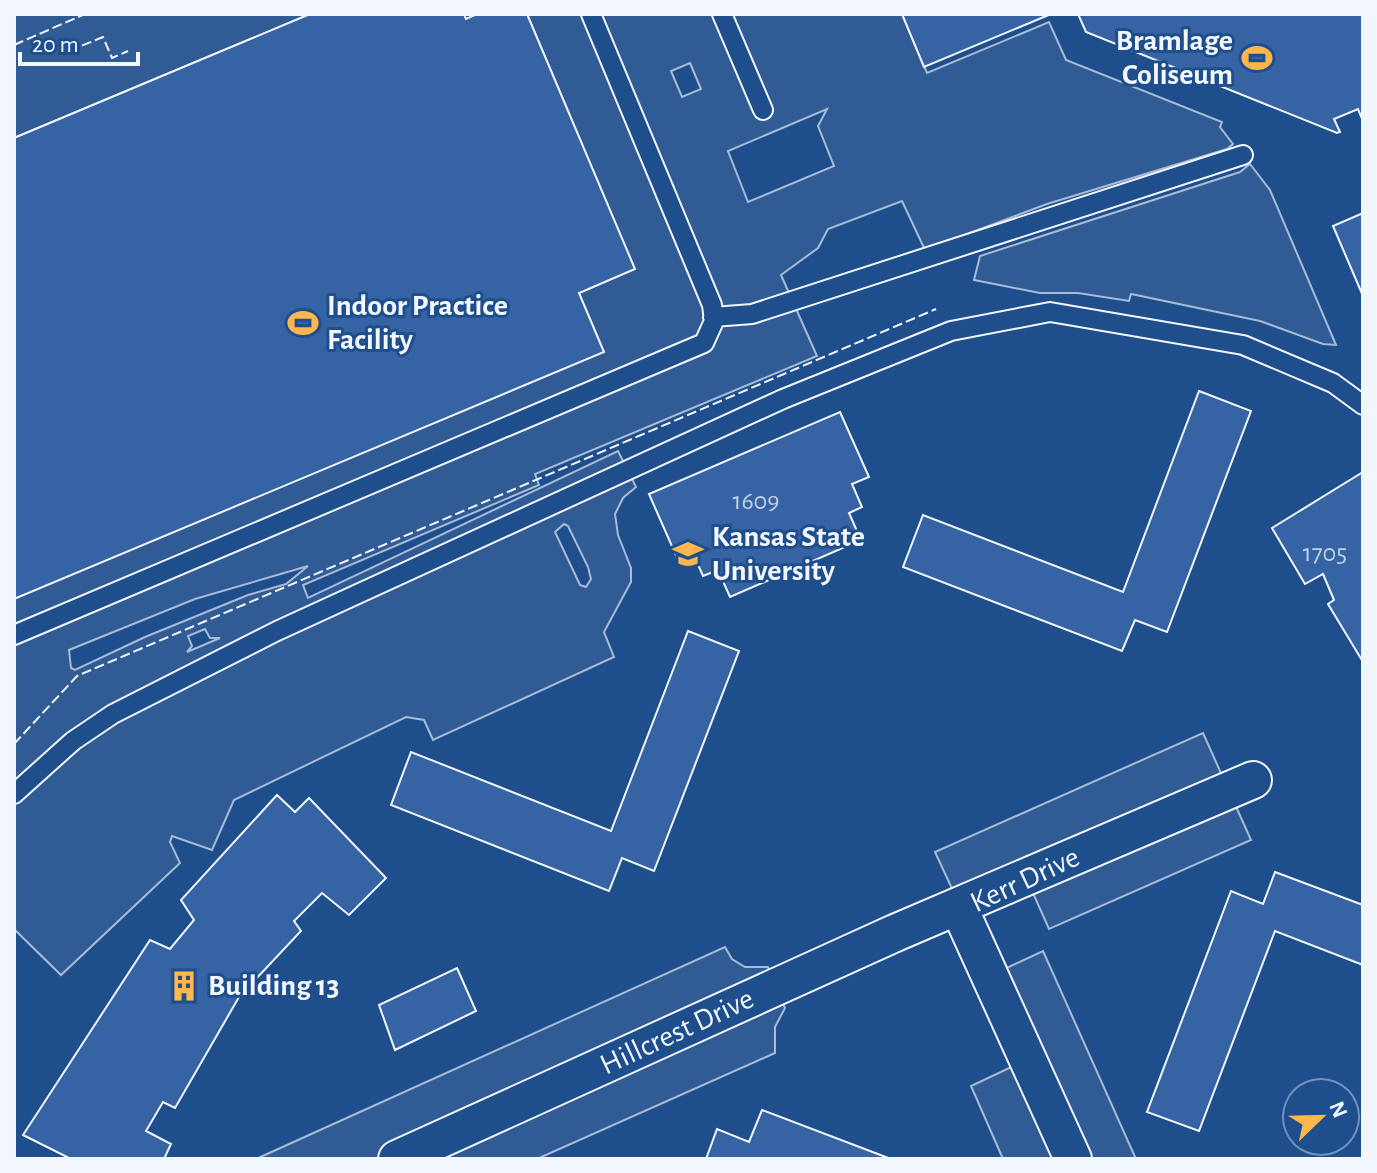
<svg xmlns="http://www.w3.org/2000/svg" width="1377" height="1173" font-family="'Alegreya Sans',sans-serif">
	<rect width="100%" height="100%" fill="#1f4e8c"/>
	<!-- built -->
	<path fill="#305b95" stroke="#a8bbd7" stroke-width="2" fill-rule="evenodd" d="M14,14H310L14,138Z
		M527,14H902L927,73L1049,22L1066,60L1222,122L1220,127L1233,144L1227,149L1047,204L925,250L902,201L828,229L818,248L781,275L817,356L535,474L539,485L303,585L308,598L618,451L636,487L623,498L615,514L618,535L631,568V582L604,632L614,657L433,740L424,720L406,717L234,800L212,850L172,836L170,842L180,863L61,975L14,929V599L579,293L634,269ZM690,63L701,89L682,97L671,71ZM827,109L818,126L834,166L748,202L728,151ZM564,524L568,526L588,567L591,579L586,587L580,585L555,532ZM308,566L286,584L248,595L145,637L75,670L71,668L69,650L195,599ZM205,629L210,638H220L187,652L192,646L188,636Z
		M1250,164L1270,190L1336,345L1323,344L1260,321L1131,294L1129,301L1078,293H1040L974,280L980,256L1240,172Z
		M1203,733L1251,840L1049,929L1020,864L954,893L935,852Z
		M725,947L732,959L745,967H768L785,1008L775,1027V1053L537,1159H256Z
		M1043,951L1136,1159H1003L971,1086L1035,1056L998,972Z"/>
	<!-- building -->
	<path fill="#3563a3" stroke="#f2f6ff" stroke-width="2" d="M310,14H464L466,19L477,14H527L635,269L579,293L604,352L14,599V138Z
		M902,14H1051L924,67Z
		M1078,14H1363V121L1358,109L1334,119L1340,132L1337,133L1086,32Z
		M1363,213V296L1333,226Z
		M1199,391L1251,411L1167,632L1135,620L1122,651L903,567L923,515L1123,592Z
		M840,412L869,477L852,484L862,507L849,513L861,540L730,597L718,570L703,576L693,553L678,560L649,494Z
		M1363,472V662L1328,604L1334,600L1323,574L1305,584L1272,528Z
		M688,631L739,651L654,871L622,858L609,891L391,805L411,752L611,831Z
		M277,795L295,812L309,798L386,878L349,915L322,893L294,921L301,931L239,997L175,1108L163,1102L146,1131L171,1144L164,1159H71L23,1135L150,940L170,949L194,920L181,900Z
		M1275,872L1363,905V965L1275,931L1199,1131L1147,1112L1231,891L1263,904Z
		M457,968L476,1011L395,1050L379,1005Z
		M762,1110L891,1159H706L717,1129L749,1142Z"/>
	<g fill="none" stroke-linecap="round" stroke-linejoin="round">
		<!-- lane casing -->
		<g stroke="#f2f6ff" stroke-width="22">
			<path id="lane" d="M722,14L763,110
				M713,317L752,314L1243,155
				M14,635L704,343L714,321L712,305L591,14
				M14,794L73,741L113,714L277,631L783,399L951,331L1050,312L1243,345L1333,383L1363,405"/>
		</g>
		<!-- street casing -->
		<g stroke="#f2f6ff" stroke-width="40">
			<path id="street" d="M959,908L1073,1159
				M397,1159L895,933L1253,780"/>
		</g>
		<!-- lane -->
		<use href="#lane" stroke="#1f4e8c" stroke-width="18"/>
		<!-- street -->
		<use href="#street" stroke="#1f4e8c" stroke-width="36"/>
		<!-- fence -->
		<path stroke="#f2f6ff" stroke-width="2" stroke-dasharray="10 4" stroke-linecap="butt" d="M14,45L85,14
			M69,51L103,37L112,58L128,51
			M14,744L77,676L936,309"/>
	</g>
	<!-- icons -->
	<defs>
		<g id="stadium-bare" transform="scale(2.4)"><path d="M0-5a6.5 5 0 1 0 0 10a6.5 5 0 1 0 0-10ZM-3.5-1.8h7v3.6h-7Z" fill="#ffb74d" stroke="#1f4e8c" stroke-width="2.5" paint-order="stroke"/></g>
		<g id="university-bare" transform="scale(2.4)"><path d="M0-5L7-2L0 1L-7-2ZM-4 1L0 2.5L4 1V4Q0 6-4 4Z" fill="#ffb74d" stroke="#1f4e8c" stroke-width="2.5" paint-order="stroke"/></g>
		<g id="building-bare" transform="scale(2.4)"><path d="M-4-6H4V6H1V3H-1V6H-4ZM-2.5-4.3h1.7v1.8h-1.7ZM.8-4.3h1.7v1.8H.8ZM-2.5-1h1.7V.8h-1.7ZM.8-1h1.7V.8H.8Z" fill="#ffb74d" stroke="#1f4e8c" stroke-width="2.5" paint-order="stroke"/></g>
	</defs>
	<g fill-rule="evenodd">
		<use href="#stadium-bare" x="1257" y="58"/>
		<use href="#stadium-bare" x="303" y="323"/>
		<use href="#university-bare" x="688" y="554"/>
		<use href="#building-bare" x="184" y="986"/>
	</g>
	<g text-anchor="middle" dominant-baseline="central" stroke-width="6" stroke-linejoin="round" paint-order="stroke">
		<!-- number labels -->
		<g font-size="26" fill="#c3d1e8">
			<text x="756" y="501">1609</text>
			<text x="1325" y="553">1705</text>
		</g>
		<!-- poi labels -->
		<g font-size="30" font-weight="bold" fill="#f2f6ff" stroke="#1f4e8c" text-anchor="start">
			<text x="1233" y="41" text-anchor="end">Bramlage<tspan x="1233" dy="34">Coliseum</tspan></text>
			<text x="327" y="306">Indoor Practice<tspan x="327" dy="34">Facility</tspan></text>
			<text x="712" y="537">Kansas State<tspan x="712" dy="34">University</tspan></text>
			<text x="208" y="986">Building 13</text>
		</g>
		<!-- street labels -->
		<g font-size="30" fill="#f2f6ff" stroke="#1f4e8c">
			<text transform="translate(1025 880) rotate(-25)">Kerr Drive</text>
			<text transform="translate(677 1032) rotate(-25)">Hillcrest Drive</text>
		</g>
	</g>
	<!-- border -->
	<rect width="1377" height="1173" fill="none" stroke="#f2f6ff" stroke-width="32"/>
	<!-- north arrow -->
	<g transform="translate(1321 1117) rotate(67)"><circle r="38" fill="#1f4e8c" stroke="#7391ba" stroke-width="2"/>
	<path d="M0-6L14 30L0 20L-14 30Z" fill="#ffb74d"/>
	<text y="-12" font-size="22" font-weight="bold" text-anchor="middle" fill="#f2f6ff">N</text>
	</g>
	<!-- scale -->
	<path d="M20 52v12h118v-12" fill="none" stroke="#f2f6ff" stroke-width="4"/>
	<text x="32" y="52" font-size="24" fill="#f2f6ff" stroke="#1f4e8c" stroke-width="6" paint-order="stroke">20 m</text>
</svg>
